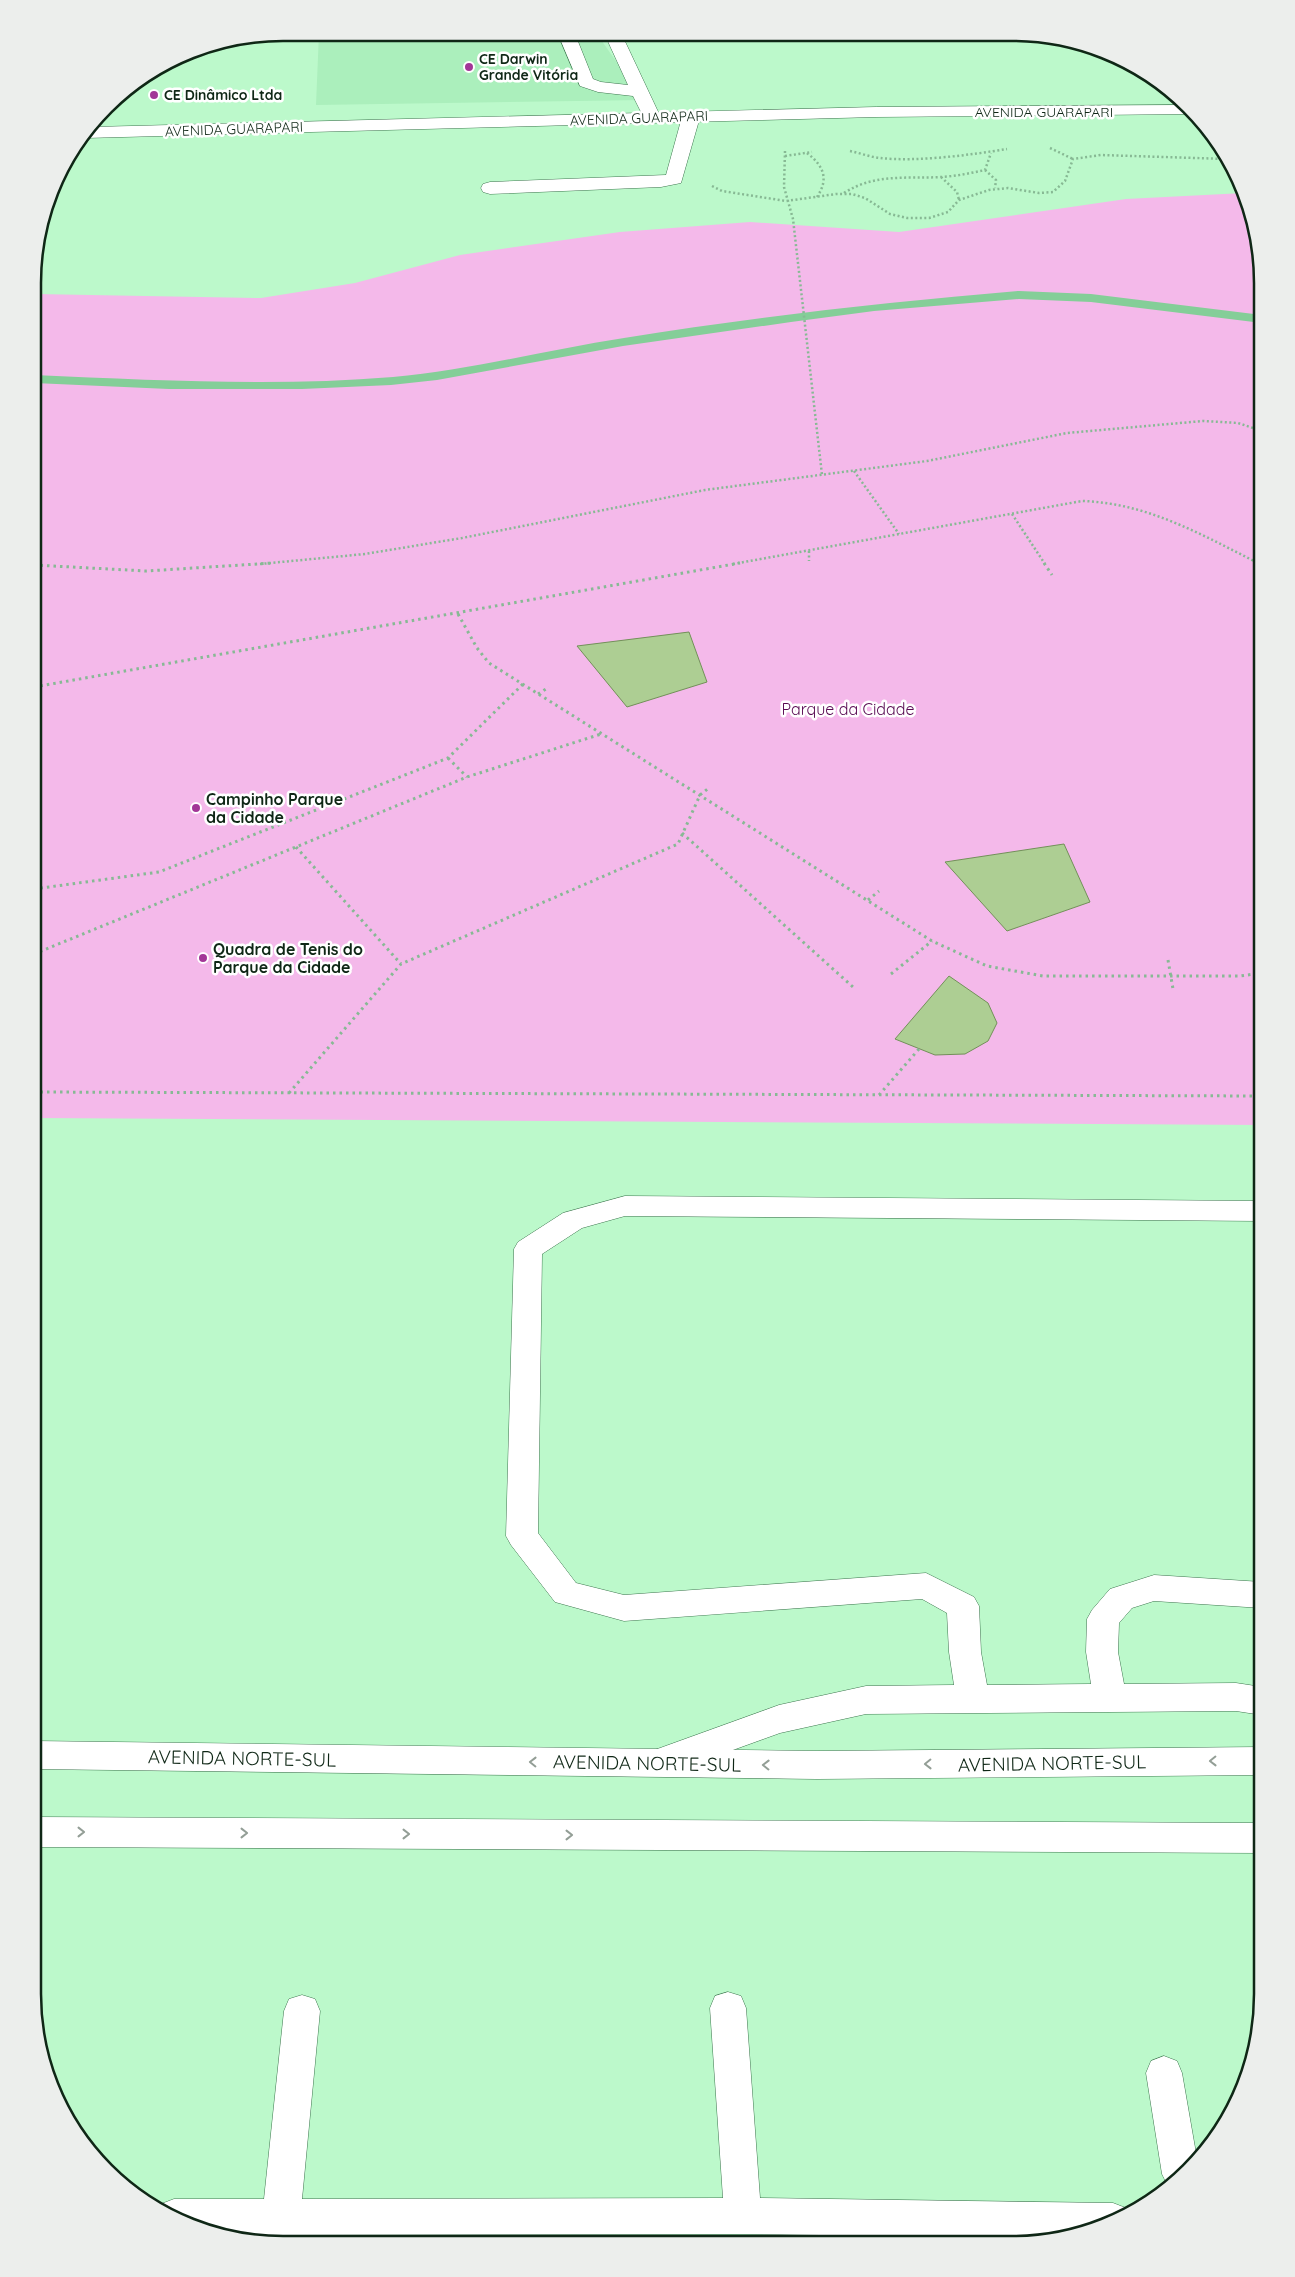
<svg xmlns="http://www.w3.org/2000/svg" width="1295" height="2277" font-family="Quicksand,sans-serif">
	<rect width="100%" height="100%" fill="#bcf9cb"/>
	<!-- built -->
	<path fill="#abefbc" d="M319,33L597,34L643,100L316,105Z"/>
	<!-- green -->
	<path fill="#f4b9ea" d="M1244,193L1249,203L1262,284V1125L34,1118L35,294L261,298L355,283L460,255L620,232L750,222L899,232L1126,199Z"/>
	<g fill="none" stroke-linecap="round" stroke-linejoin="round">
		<!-- stream -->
		<path fill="#84ce98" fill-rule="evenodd" d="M1019,291L1091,294L1262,315V323L1091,302L1019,299L874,311L791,322L623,346L437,380L391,385L302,389H169L34,383V375C153,380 274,387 393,377C470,370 547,350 624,338C755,317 887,302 1019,291Z"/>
	</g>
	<!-- building -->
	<path fill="#adce93" stroke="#729059" d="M689,632L707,682L627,707L577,646Z
		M1064,844L1090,902L1007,931L945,862Z
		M949,976L988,1003L997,1023L988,1041L965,1054L935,1055L895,1039Z"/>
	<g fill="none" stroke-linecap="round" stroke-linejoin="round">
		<!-- lane casing -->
		<g stroke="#3e764f" stroke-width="1">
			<path id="lane" d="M558,34H575L593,79L601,82L628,85L605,35H622L661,118L658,122H646L633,96L598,92L580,86Z
				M691,112L697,113L700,117L681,183L661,187L490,194L483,192L481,188L483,184L490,182L666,175L682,117L685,113Z
				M625,1196L1262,1201V1221L625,1216L582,1228L542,1254L538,1533L576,1583L624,1595L926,1573L974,1597L979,1606L981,1652L987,1685L1091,1684L1086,1652L1087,1619L1092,1610L1110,1589L1154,1575L1262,1582V1608L1154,1601L1132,1608L1119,1623L1118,1652L1124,1684L1236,1683L1262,1687V1715L1236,1711L866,1714L780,1733L661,1776L649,1772L644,1762L649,1752L779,1705L866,1686L954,1685L949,1652L947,1613L922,1599L624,1621L555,1602L511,1545L506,1536L514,1249L518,1242L563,1213Z"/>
		</g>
		<!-- street casing -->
		<g stroke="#3e764f" stroke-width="1">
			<path id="street" d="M728,1992L741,1996L746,2008L760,2198L1113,2203L1126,2208L1128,2213L1092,2231L1048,2238L743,2234L224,2235L187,2225L159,2208L161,2204L174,2199H264L284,2011L289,1999L302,1995L315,1999L320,2011L302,2199L723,2198L710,2008L715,1996Z
				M1164,2056L1177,2061L1182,2073L1197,2159L1168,2186L1162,2174L1146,2073L1151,2061Z"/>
		</g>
		<!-- secondary casing -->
		<g stroke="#3e764f" stroke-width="1">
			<path id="secondary" d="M1185,105L1194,114L876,117L85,138L93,127L876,107Z
				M33,1741L817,1751L1262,1747V1775L817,1779L33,1769Z
				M33,1817L1262,1823V1853L33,1847Z"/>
		</g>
		<!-- path-far1 -->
		<path stroke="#87b994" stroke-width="2.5" stroke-dasharray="2 2.5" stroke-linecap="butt" d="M1050,148L1073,159
			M785,151L784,187L793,219L822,475
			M850,151C860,153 870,157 880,158C917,162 970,155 1007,149
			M807,153C824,166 829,179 817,197
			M785,156L812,152
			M985,170L996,180L995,188
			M941,177L957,192L959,200
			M712,186L722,191L786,201L836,194H852L865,198L890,214L907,218H929L948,212L959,200L989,190L1008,188L1039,193L1053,192L1065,181L1073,159L1101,155L1227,159
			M844,193C875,173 907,179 942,177C957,176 971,173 985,170L991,153
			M854,471L899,534
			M1012,514L1045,564
			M809,551V561
			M260,564L365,554L462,538L705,490L927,461L1067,433L1203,421L1238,423L1262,431
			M733,564L1082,501C1148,503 1202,535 1260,564"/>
		<!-- path -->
		<path stroke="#87b994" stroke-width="3" stroke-dasharray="2.5 4" stroke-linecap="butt" d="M1044,563L1052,575
			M1258,563L1262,565
			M34,565L146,571L273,563
			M458,614L477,648L489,663L932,941L987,966L1043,976H1240L1262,973
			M34,682L39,686L34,712
			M34,687L740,563
			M538,694L549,687
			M448,758L467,777
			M682,833L853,987
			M296,847L401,964
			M34,889L159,872L448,758L523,684
			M868,900L879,891
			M34,954L467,777L601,734
			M1168,960L1173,989
			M891,974L932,941
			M34,1092L1262,1096
			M289,1093L401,964L678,844L700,795L710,787
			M879,1095L919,1049"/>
		<!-- lane -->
		<use href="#lane" fill="#fff" fill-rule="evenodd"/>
		<!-- street -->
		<use href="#street" fill="#fff" fill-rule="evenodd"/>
		<!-- secondary -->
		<use href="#secondary" fill="#fff" fill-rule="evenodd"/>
	</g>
	<!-- one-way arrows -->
	<defs><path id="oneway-chevron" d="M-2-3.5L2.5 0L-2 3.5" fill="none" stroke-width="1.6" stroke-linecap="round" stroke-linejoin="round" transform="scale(1.25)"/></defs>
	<g stroke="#939e96">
		<use href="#oneway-chevron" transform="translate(1213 1761) rotate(179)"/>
		<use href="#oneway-chevron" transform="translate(533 1762) rotate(-179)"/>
		<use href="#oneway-chevron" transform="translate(928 1764) rotate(179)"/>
		<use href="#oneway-chevron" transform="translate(766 1765) rotate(-179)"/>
		<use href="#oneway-chevron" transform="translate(81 1832)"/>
		<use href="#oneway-chevron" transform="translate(244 1833)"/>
		<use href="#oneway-chevron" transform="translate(406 1834)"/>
		<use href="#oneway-chevron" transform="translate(569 1835)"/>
	</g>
	<!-- markers -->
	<g fill="#a23697" stroke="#fff" stroke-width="2">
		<circle cx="469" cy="67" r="5"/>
		<circle cx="154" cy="95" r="5"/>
		<circle cx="196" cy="808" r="5"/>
		<circle cx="203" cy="958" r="5"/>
	</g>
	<g text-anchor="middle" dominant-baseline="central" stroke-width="5" stroke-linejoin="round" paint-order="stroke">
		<!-- far-poi labels -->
		<g font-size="14" font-weight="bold" fill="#0f2716" stroke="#fff" text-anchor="start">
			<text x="479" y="59">CE Darwin<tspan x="479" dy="16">Grande Vitória</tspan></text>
			<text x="164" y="95">CE Dinâmico Ltda</text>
		</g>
		<!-- far-street labels -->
		<g font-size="14" fill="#0f2716" stroke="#fff">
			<text x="1044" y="112">AVENIDA GUARAPARI</text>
			<text transform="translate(639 118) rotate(-2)">AVENIDA GUARAPARI</text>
			<text transform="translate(234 129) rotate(-2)">AVENIDA GUARAPARI</text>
		</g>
		<!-- park labels -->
		<g font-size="16" fill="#580952" stroke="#fff">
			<text x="848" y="709">Parque da Cidade</text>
		</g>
		<!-- poi labels -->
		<g font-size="16" font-weight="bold" fill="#0f2716" stroke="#fff" text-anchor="start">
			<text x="206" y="799">Campinho Parque<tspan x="206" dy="18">da Cidade</tspan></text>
			<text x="213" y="949">Quadra de Tenis do<tspan x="213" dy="18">Parque da Cidade</tspan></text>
		</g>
		<!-- near-street labels -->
		<g font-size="19" fill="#0f2716" stroke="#fff">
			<text transform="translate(242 1758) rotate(1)">AVENIDA NORTE-SUL</text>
			<text transform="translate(647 1763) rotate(1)">AVENIDA NORTE-SUL</text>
			<text transform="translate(1052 1763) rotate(-1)">AVENIDA NORTE-SUL</text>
		</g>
	</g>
	<!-- crop -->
	<path d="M0 0H1295V2277H0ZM283 41H1012A242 242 0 0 1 1254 283V1994A242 242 0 0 1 1012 2236H283A242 242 0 0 1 41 1994V283A242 242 0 0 1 283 41Z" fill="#eceeec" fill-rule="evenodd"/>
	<path fill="none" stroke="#0f2716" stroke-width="2.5" d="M283 41H1012A242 242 0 0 1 1254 283V1994A242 242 0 0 1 1012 2236H283A242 242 0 0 1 41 1994V283A242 242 0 0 1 283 41Z"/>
</svg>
